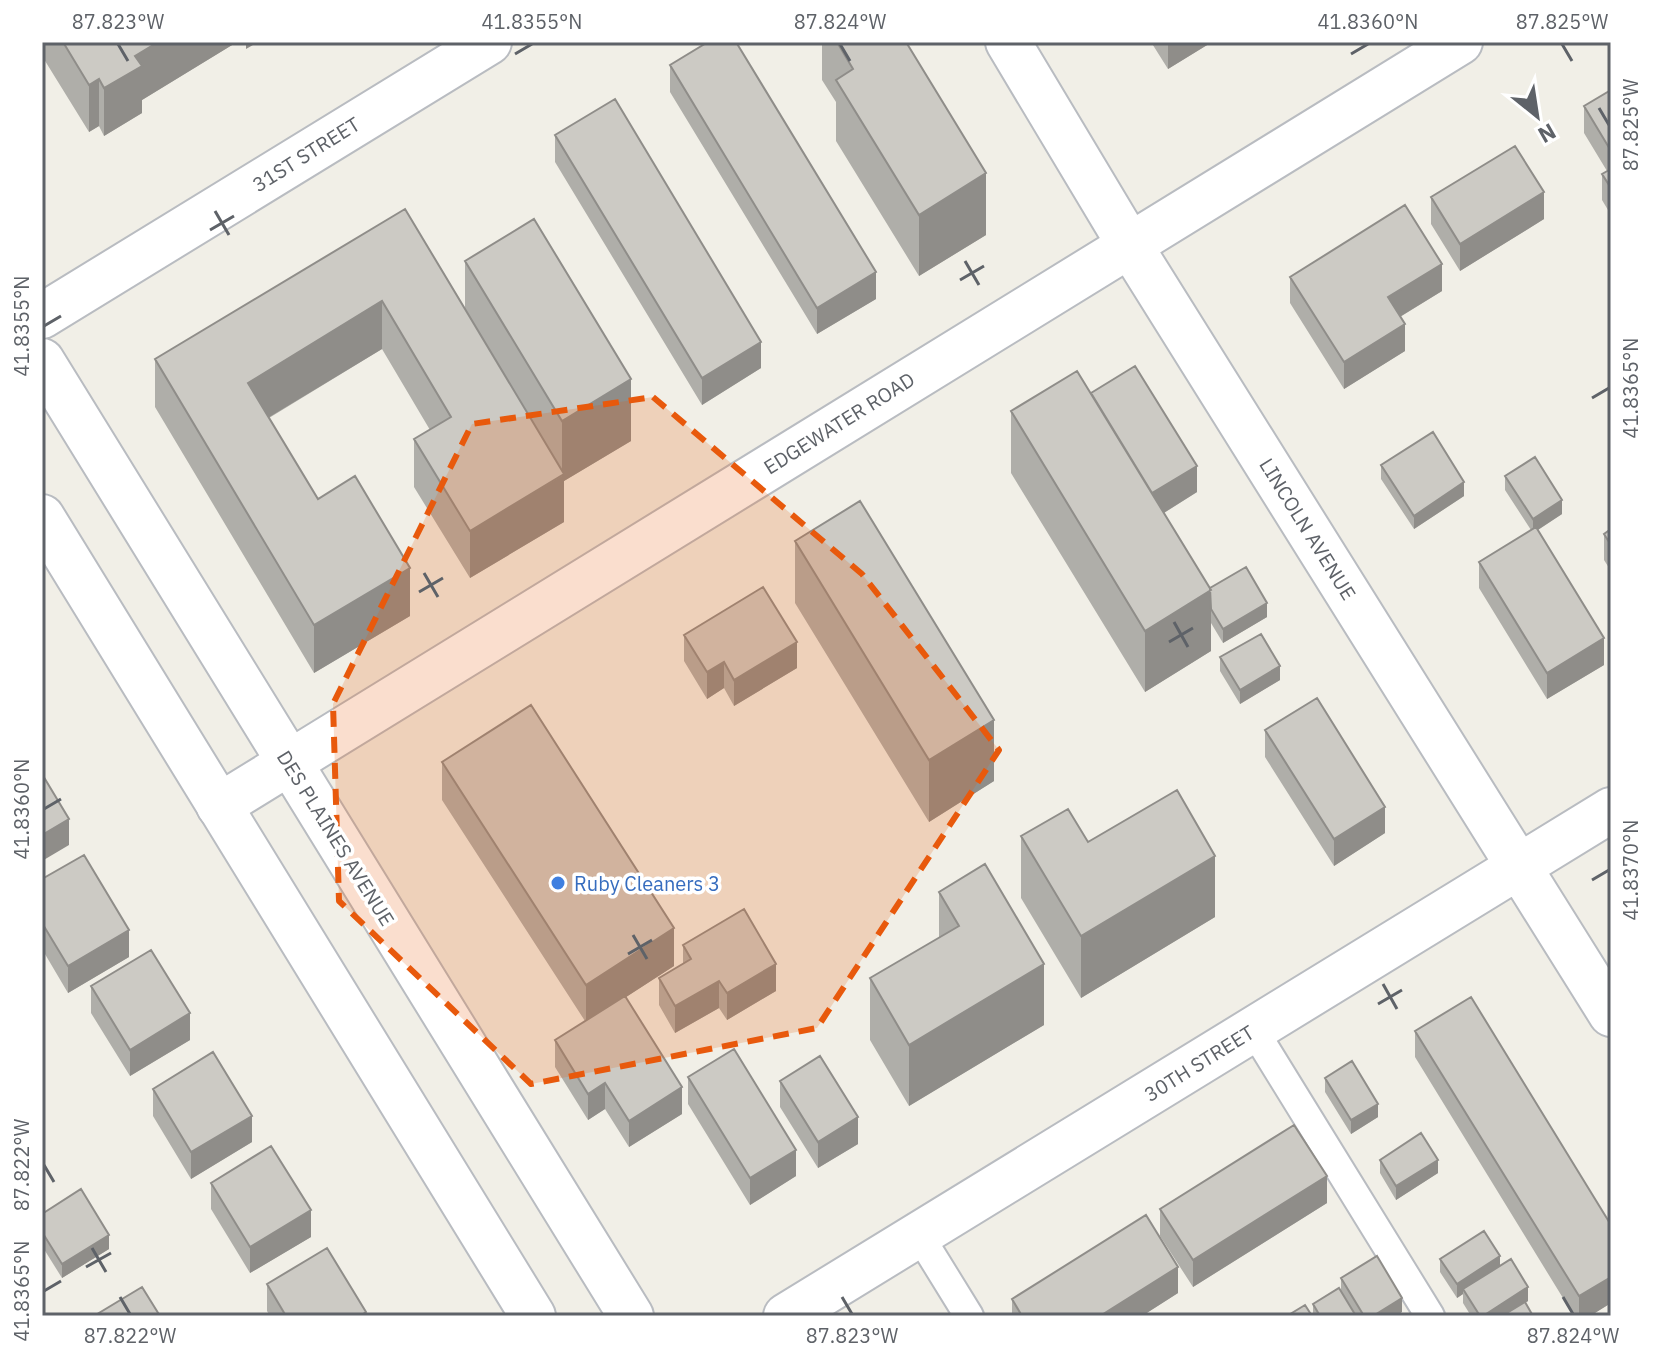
<svg xmlns="http://www.w3.org/2000/svg" width="1653" height="1358" font-family="'IBM Plex Sans',sans-serif">
	<rect width="100%" height="100%" fill="#f1efe7"/>
	<g fill="none" stroke-linecap="round" stroke-linejoin="round">
		<!-- service casing -->
		<g stroke="#b9bcc1" stroke-width="32">
			<path id="service" d="M1253,1029L1430,1316
				M919,1235L969,1316"/>
		</g>
		<!-- minor casing -->
		<g stroke="#b9bcc1" stroke-width="48">
			<path id="minor" d="M1008,42L1129,244L1611,1014
				M219,806L1460,42
				M786,1316L1611,810"/>
		</g>
		<!-- tertiary casing -->
		<g stroke="#b9bcc1" stroke-width="48">
			<path id="tertiary" d="M42,316L489,42
				M42,361L631,1316
				M42,517L533,1316"/>
		</g>
		<!-- service -->
		<use href="#service" stroke="#fff" stroke-width="28"/>
		<!-- minor -->
		<use href="#minor" stroke="#fff" stroke-width="44"/>
		<!-- tertiary -->
		<use href="#tertiary" stroke="#fff" stroke-width="44"/>
	</g>
	<!-- wall -->
	<path fill="#afaea9" d="M42,42H237L142,100V113L104,136L99,126L89,132L42,56Z
		M822,42H906L986,235L919,276L836,141V102L822,80Z
		M1151,42H1212L1168,69Z
		M670,65L876,299L817,334L670,92Z
		M1611,90V215L1602,200V174L1607,171L1584,133V106Z
		M555,135L761,368L702,405L555,162Z
		M1431,197L1544,219L1460,271L1431,224Z
		M405,209L465,308V261L631,441L564,481V522L470,578L414,487V439L430,430L382,349L269,418L318,499L410,616L314,673L155,407V359Z
		M1290,277L1442,291L1400,317L1405,351L1344,389L1290,303Z
		M1091,393L1197,492L1164,513L1210,588L1267,617L1223,643L1211,623V651L1145,692L1011,473V411Z
		M1381,465L1464,496L1414,529L1381,479Z
		M1505,476L1562,514L1538,530L1604,665L1547,699L1479,588V562L1531,530L1505,490Z
		M1611,529V571L1604,560V534Z
		M795,541L994,781L929,822L795,603Z
		M684,635L797,668L734,706L724,688L707,699L684,661Z
		M1220,657L1280,680L1240,704L1220,671Z
		M1265,730L1385,833L1334,866L1265,757Z
		M442,762L674,966L626,997L682,1114L629,1147L605,1109L588,1120L555,1067V1040L585,1021L442,800Z
		M1021,836L1088,842L1215,917L1081,998L1021,898Z
		M42,879L129,957L68,993L42,949Z
		M939,892L1044,1025L909,1106L870,1040V978L939,938Z
		M683,945L776,991L727,1020L719,1008L675,1033L659,1005V978L683,964Z
		M91,986L190,1040L130,1076L91,1013Z
		M1415,1031L1611,1303L1590,1316H1574L1415,1057Z
		M688,1077L796,1176L750,1205L688,1104Z
		M1325,1078L1378,1117L1351,1134L1325,1092Z
		M780,1081L858,1144L818,1168L780,1107Z
		M153,1089L252,1142L191,1179L153,1116Z
		M1380,1160L1438,1173L1396,1200L1380,1173Z
		M211,1183L311,1237L250,1273L211,1209Z
		M1327,1203L1193,1287L1160,1236V1209Z
		M42,1214L109,1249L62,1278L42,1246Z
		M1440,1259L1500,1266L1528,1301L1525,1303L1533,1316H1471L1463,1303V1294L1457,1298L1440,1272Z
		M1341,1278L1402,1312L1395,1316H1313V1304L1341,1291Z
		M267,1284L366,1316H270L267,1311Z
		M1178,1293L1142,1316H1012V1299Z"/>
	<!-- shaded-wall -->
	<path fill="#8f8d89" d="M158,42H237L142,100V113L104,136V88L135,56Z
		M246,42H258L246,49Z
		M1168,42H1212L1168,69Z
		M99,79V126L89,132V85Z
		M986,173V235L919,276V215Z
		M1544,192V219L1460,271V244Z
		M1442,264V291L1388,324V297Z
		M876,272V299L817,334V308Z
		M382,301V349L248,430V383Z
		M1405,324V351L1344,389V362Z
		M761,342V368L702,405V378Z
		M631,379V441L564,481V522L470,578V531L562,476V421Z
		M1197,466V492L1146,524V497Z
		M1464,482V496L1414,529V516Z
		M1562,500V514L1533,533V519Z
		M410,568V616L314,673V625Z
		M1211,590V651L1145,692V631Z
		M1267,603V617L1223,643V629Z
		M1604,638V665L1547,699V673Z
		M797,642V668L734,706V680Z
		M724,662V688L707,699V672Z
		M1280,666V680L1240,704V690Z
		M994,720V781L929,822V760Z
		M1385,807V833L1334,866V839Z
		M69,819V845L42,861V835Z
		M1215,856V917L1081,998V936Z
		M674,928V966L586,1023V985Z
		M129,930V957L68,993V966Z
		M776,964V991L727,1020V993Z
		M1044,964V1025L909,1106V1045Z
		M719,981V1008L675,1033V1006Z
		M190,1013V1040L130,1076V1050Z
		M605,1083V1109L588,1120V1094Z
		M682,1087V1114L629,1147V1121Z
		M1378,1104V1117L1351,1134V1120Z
		M252,1116V1142L191,1179V1152Z
		M858,1117V1144L818,1168V1142Z
		M796,1150V1176L750,1205V1178Z
		M1438,1160V1173L1396,1200V1186Z
		M1327,1176V1203L1193,1287V1260Z
		M311,1210V1237L250,1273V1247Z
		M109,1235V1249L62,1278V1264Z
		M1500,1256V1270L1463,1289V1294L1457,1298V1284Z
		M1178,1267V1293L1142,1316H1100Z
		M1611,1277V1303L1590,1316H1579V1296Z
		M1528,1287V1301L1505,1316H1483Z
		M1402,1298V1312L1395,1316H1373Z"/>
	<!-- building -->
	<path fill="#cccac4" stroke="#8f8d89" stroke-width="2" d="M63,42H158L135,56L142,66L104,88L99,79L89,85Z
		M708,42H736L876,272L817,308L670,65Z
		M837,42H906L986,173L919,215L836,80L853,69Z
		M1611,90V151L1584,106Z
		M615,99L761,342L702,378L555,135Z
		M1515,146L1544,192L1460,244L1431,197Z
		M1611,169V188L1602,174Z
		M1405,205L1442,264L1388,297L1405,324L1344,362L1290,277Z
		M405,209L564,474L470,531L414,439L451,417L382,301L248,383L318,499L355,476L410,568L314,625L155,359Z
		M534,219L631,379L562,421L465,261Z
		M1135,366L1197,466L1152,493L1091,393Z
		M1077,371L1211,590L1145,631L1011,411Z
		M1433,432L1464,482L1414,516L1381,465Z
		M1535,457L1562,500L1533,519L1505,476Z
		M860,501L994,720L929,760L795,541Z
		M1536,527L1604,638L1547,673L1479,562Z
		M1611,529V545L1604,534Z
		M1246,567L1267,603L1223,629L1211,609L1210,588Z
		M763,587L797,642L734,680L724,662L707,672L684,635Z
		M1261,634L1280,666L1240,690L1220,657Z
		M1317,698L1385,807L1334,839L1265,730Z
		M531,705L674,928L586,985L442,762Z
		M42,774L69,819L42,835Z
		M1177,790L1215,856L1081,936L1021,836L1068,809L1088,842Z
		M84,855L129,930L68,966L42,923V879Z
		M985,864L1044,964L909,1045L870,978L959,926L939,892Z
		M744,909L776,964L727,993L719,981L675,1006L659,978L691,959L683,945Z
		M151,950L190,1013L130,1050L91,986Z
		M625,996L682,1087L629,1121L605,1083L588,1094L555,1040Z
		M1471,997L1611,1225V1277L1579,1296L1415,1031Z
		M734,1049L796,1150L750,1178L688,1077Z
		M213,1052L252,1116L191,1152L153,1089Z
		M820,1056L858,1117L818,1142L780,1081Z
		M1352,1061L1378,1104L1351,1120L1325,1078Z
		M1294,1125L1327,1176L1193,1260L1160,1209Z
		M1421,1133L1438,1160L1396,1186L1380,1160Z
		M271,1146L311,1210L250,1247L211,1183Z
		M81,1189L109,1235L62,1264L42,1232V1214Z
		M1146,1215L1178,1267L1100,1316H1022L1012,1299Z
		M1484,1231L1500,1256L1457,1284L1440,1259Z
		M327,1248L366,1312L360,1316H286L267,1284Z
		M1377,1256L1402,1298L1373,1316H1364L1341,1278Z
		M1511,1259L1528,1287L1483,1316H1480L1463,1289Z
		M142,1287L160,1316H94Z
		M1339,1288L1356,1316H1320L1313,1304Z
		M1525,1302L1533,1316H1502Z
		M1305,1305L1312,1316H1287Z"/>
	<!-- marked area -->
	<path fill="#e8590c" fill-opacity="0.2" stroke="#e8590c" stroke-width="6" stroke-dasharray="16 10" stroke-linejoin="round" d="M653,397L862,574L999,750L817,1028L531,1084L339,901L333,704L472,424Z"/>
	<!-- ticks -->
	<path fill="none" stroke="#5e6268" stroke-width="3" d="M118,44L128,61M840,44L850,61M1562,44L1572,61M515,54L532,44M1351,54L1368,44M1599,108L1609,125M215,211L229,235M210,230L234,216M965,261L979,285M960,280L984,266M44,326L61,316M1592,398L1609,388M424,573L438,597M419,592L443,578M1174,622L1188,647M1169,642L1193,628M44,809L61,799M1592,880L1609,870M633,935L647,959M628,954L652,940M1383,984L1397,1009M1378,1004L1402,990M44,1165L54,1182M92,1248L106,1272M86,1267L111,1253M44,1291L61,1281M120,1297L130,1314M842,1297L852,1314M1563,1297L1573,1314"/>
	<!-- markers -->
	<circle fill="#3f7fe0" stroke="#fff" stroke-width="3" cx="558" cy="883" r="8"/>
	<g text-anchor="middle" dominant-baseline="central" stroke-width="7" stroke-linejoin="round" paint-order="stroke">
		<!-- street labels -->
		<g font-size="20" fill="#5e6268" stroke="#fff">
			<text transform="translate(306 154) rotate(-32)">31ST STREET</text>
			<text transform="translate(839 423) rotate(-32)">EDGEWATER ROAD</text>
			<text transform="translate(1308 529) rotate(58)">LINCOLN AVENUE</text>
			<text transform="translate(336 838) rotate(58)">DES PLAINES AVENUE</text>
			<text transform="translate(1199 1063) rotate(-32)">30TH STREET</text>
		</g>
		<!-- shop labels -->
		<g font-size="20" fill="#366cbe" stroke="#fff" text-anchor="start">
			<text x="574" y="883">Ruby Cleaners 3</text>
		</g>
	</g>
	<!-- border -->
	<rect width="1653" height="1358" fill="none" stroke="#ffffff" stroke-width="88"/>
	<!-- north arrow -->
	<g transform="translate(1537 116) rotate(150)" stroke="#ffffff" stroke-width="6" paint-order="stroke">
	<path d="M0-6L14 30L0 20L-14 30Z" fill="#5e6268"/>
	<text y="-12" font-size="22" font-weight="bold" text-anchor="middle" fill="#5e6268">N</text>
	</g>
	<rect x="44" y="44" width="1565" height="1270" fill="none" stroke="#5e6268" stroke-width="3"/>
	<g font-size="20" text-anchor="middle" fill="#5e6268">
		<text x="118" y="29">87.823°W</text>
		<text x="532" y="29">41.8355°N</text>
		<text x="840" y="29">87.824°W</text>
		<text x="1368" y="29">41.8360°N</text>
		<text x="1562" y="29">87.825°W</text>
		<text transform="translate(1631 125) rotate(-90)" y="7">87.825°W</text>
		<text transform="translate(22 326) rotate(-90)" y="7">41.8355°N</text>
		<text transform="translate(1631 388) rotate(-90)" y="7">41.8365°N</text>
		<text transform="translate(22 809) rotate(-90)" y="7">41.8360°N</text>
		<text transform="translate(1631 870) rotate(-90)" y="7">41.8370°N</text>
		<text transform="translate(22 1165) rotate(-90)" y="7">87.822°W</text>
		<text transform="translate(22 1291) rotate(-90)" y="7">41.8365°N</text>
		<text x="130" y="1343">87.822°W</text>
		<text x="852" y="1343">87.823°W</text>
		<text x="1573" y="1343">87.824°W</text>
	</g>
</svg>
